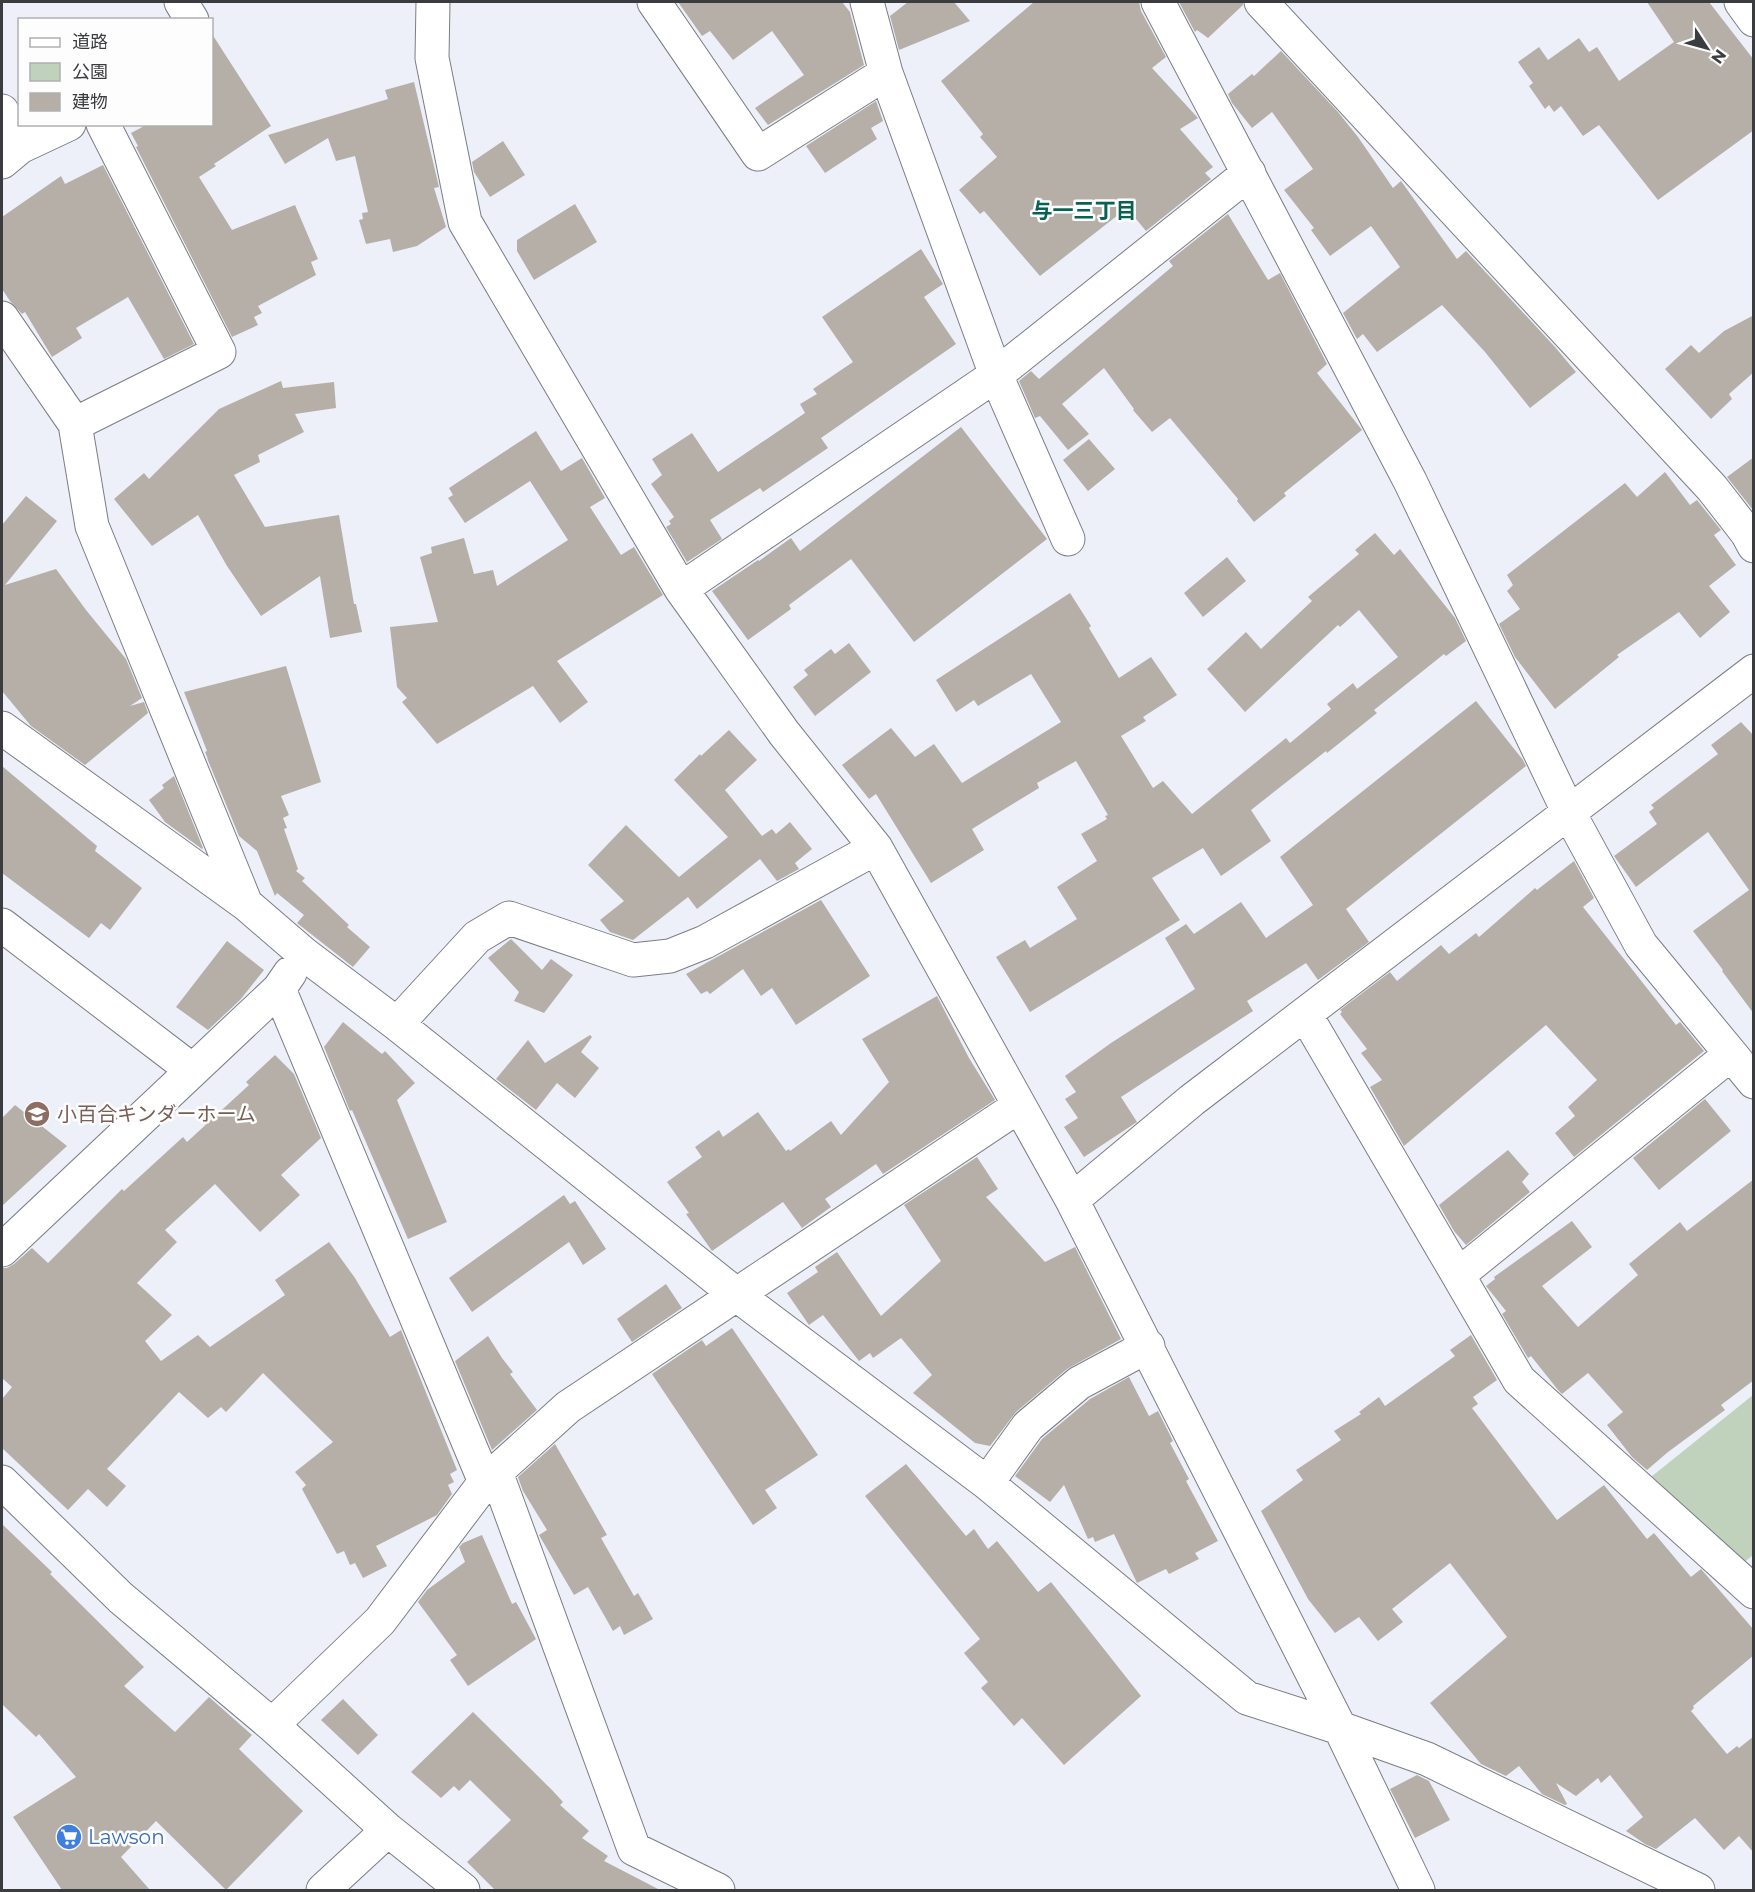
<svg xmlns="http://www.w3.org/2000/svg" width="1755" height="1892" font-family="Montserrat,'Noto Sans JP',sans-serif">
	<rect width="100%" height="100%" fill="#edf0f9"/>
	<!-- green -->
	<path fill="#c0d2bc" d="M1753,1395V1555L1741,1565L1646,1481Z"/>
	<!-- building -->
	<path fill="#b5afa7" d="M678,2H842L850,12L864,65L768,125L755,108L804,75L772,31L733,60L710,31L702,36Z
		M908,2H954L970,21L899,50L890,16Z
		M1034,2H1139L1141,11L1166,57L1152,68L1198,118L1180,129L1213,167L1205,173L1211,179L1146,231L1127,208L1040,276L984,211L980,214L959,190L997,157L980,137L983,134L941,81Z
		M1179,2H1243V5L1208,38L1197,30L1195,32Z
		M1647,2H1709L1754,60V130L1658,200L1599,125L1583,136L1561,106L1554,112L1549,105L1545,109L1529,86L1533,83L1518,62L1539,47L1548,60L1579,38L1589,52L1597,47L1619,81L1674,42Z
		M212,34L271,126L214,164L216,166L199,177L232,230L295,205L318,259L311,262L316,275L258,306L262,313L254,317L258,325L232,337L136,147L138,146L131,133L148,124H212Z
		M1281,51L1338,112L1358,137L1393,188L1401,181L1457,259L1466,251L1555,347L1576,372L1530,408L1485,352L1442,305L1377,352L1363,334L1357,339L1343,313L1400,267L1371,226L1330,256L1311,230L1314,228L1284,190L1313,169L1272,112L1252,128L1232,103L1228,94L1252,74L1254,76Z
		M414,82L439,187L434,188L446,227L417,246L393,252L390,239L366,244L359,220L363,219L362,213L368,212L355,156L336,161L328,138L285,164L268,135L388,99L385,90Z
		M876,101L883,121L871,128L877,139L825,173L806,146Z
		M503,141L525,175L490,197L474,172L472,162Z
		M103,165L194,344L164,359L128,297L76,328L82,338L52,357L25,312L22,314L10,301L2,289V217L61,176L65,184Z
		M575,204L597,242L534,280L517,251V240Z
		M1228,214L1268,280L1280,273L1327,364L1317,373L1362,430L1284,493L1286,496L1254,522L1237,501L1238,499L1170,418L1152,432L1133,410L1134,409L1104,368L1062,404L1089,434L1068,450L1040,416L1035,418L1019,381L1031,371L1039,379L1173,266L1169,261Z
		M921,249L943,284L924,297L956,344L821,438L828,448L763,492L760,488L710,520L722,539L687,562L666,527L671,524L669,521L674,517L651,484L662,475L652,459L692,433L718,472L805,413L800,404L817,394L813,389L853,362L822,317Z
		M1754,315V372L1729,394L1732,399L1711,419L1665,369L1691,345L1699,353L1724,331Z
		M281,381L283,388L334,382L336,408L295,414L304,432L258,455L260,462L234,475L265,527L339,515L354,604H356L362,632L330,638L320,576L261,616L227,566L198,515L152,546L114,499L144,473L149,479L219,409Z
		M961,427L1047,539L914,642L851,559L789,605L791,609L748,640L712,591L758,560L759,561L791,538L800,551Z
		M536,431L561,471L582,458L605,498L590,507L621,555L634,547L663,595L557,661L588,702L560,723L533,686L437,744L402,702L407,698L397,687L390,627L438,622L420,557L432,553L431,547L464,538L474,574L493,570L497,586L568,540L530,481L465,523L448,498L453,495L449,488Z
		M1089,439L1115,469L1088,491L1063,460Z
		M1754,457V509L1753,510L1727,477Z
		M1665,472L1690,505L1697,500L1721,530L1714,535L1736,565L1709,586L1730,612L1700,638L1679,612L1617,655L1619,657L1555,709L1515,657L1499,624L1520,609L1507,591L1513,585L1507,575L1625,483L1637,497Z
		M26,496L57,521L5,585L56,569L86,610L126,659L142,698L130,706L144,702L148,713L85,765L31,726L2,691V525Z
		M1375,533L1394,555L1400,549L1455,618L1466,641L1446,656L1444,654L1374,710L1377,713L1327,753L1326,751L1251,810L1271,841L1221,876L1203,848L1152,878L1180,920L1030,1012L996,957L1025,940L1030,948L1077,919L1057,887L1097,861L1081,834L1107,819L1105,816L1108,815L1076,761L1037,783L1039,788L972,829L984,850L931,883L876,794L869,799L842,765L891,728L915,757L934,744L962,783L1061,722L1031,674L978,706L974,700L956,712L936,680L1070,593L1091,626L1089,628L1119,678L1151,657L1177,695L1143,717L1146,721L1121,736L1153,788L1163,781L1192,814L1286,738L1290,743L1331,709L1327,704L1353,683L1357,689L1398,657L1359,610L1340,627L1338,625L1245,712L1207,669L1246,632L1261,649L1312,601L1308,597L1359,554L1355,550Z
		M1227,557L1246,581L1203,617L1184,593Z
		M849,643L871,672L815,716L793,687L808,675L804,670L831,649L835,654Z
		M286,666L321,782L281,796L289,815L283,818L287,828L284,829L298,869L296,871L305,878L302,881L349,925L347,927L370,947L353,967L297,923L304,915L277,893L275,896L257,851L239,836L207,758L208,759L205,752L207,751L184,692Z
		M1476,701L1523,760L1526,766L1346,909L1369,942L1318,980L1306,963L1247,1001L1253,1011L1121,1097L1137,1122L1084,1157L1064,1127L1078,1118L1065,1099L1076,1092L1065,1076L1111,1043L1195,989L1165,938L1186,924L1194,934L1241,902L1266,938L1313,905L1280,857Z
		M1741,722L1753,735L1754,1014L1722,971L1723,970L1693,931L1749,890L1708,832L1636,887L1614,856L1657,824L1649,812L1654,808L1651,805L1718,754L1711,745Z
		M729,730L757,760L725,790L762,836L772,829L776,834L790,822L812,849L795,863L799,869L777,881L760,859L697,909L688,897L633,940L610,932L600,920L624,901L588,865L626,825L679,877L728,837L674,780L700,754L701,756Z
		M2,766L97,846L95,851L142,888L110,930L101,923L89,938L2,873Z
		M174,776L203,848L202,849L165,822L149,800L164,788L162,785Z
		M1574,861L1594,898L1583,907L1676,1025L1680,1022L1704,1051L1574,1157L1555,1133L1575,1116L1568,1107L1597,1080L1546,1025L1404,1146L1370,1087L1382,1080L1361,1053L1367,1049L1340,1014L1342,1012L1340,1010L1390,972L1397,981L1441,945L1449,954L1476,933L1479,937L1535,888L1537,890Z
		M821,900L870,976L796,1025L772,988L761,996L743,969L710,994L707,991L701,994L686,974Z
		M511,939L542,970L551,959L573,975L544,1013L514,1001L519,992L488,958Z
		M227,941L264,970L240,1000L208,1030L176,1007Z
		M937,996L969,1058L995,1100L883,1174L876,1164L825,1199L831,1207L802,1228L783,1202L712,1251L686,1214L689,1213L667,1182L702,1157L695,1147L719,1130L723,1137L758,1112L786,1151L789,1149L790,1151L831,1121L841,1135L889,1082L862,1039Z
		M343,1022L382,1054L385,1051L415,1083L397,1100L447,1222L408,1239L352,1110L350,1111L324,1047Z
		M590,1035L592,1037L581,1052L599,1068L575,1098L557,1083L536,1110L496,1079L528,1040L545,1063Z
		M275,1055L294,1074L321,1138L281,1175L300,1195L260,1232L215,1184L165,1230L177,1242L137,1283L172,1315L145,1341L161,1361L198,1335L210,1347L285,1295L275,1280L329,1242L355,1278L390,1337L401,1330L457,1470L450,1474L454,1482L448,1485L452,1494L437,1515L376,1546L387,1566L363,1578L355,1563L350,1565L344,1551L337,1554L302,1489L306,1485L295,1472L333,1442L263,1373L226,1412L221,1407L208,1418L179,1392L107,1469L126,1486L107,1507L88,1489L68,1510L2,1448V1399L12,1387L2,1378V1268H7L14,1264L32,1248L48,1263L122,1189L124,1191L183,1137L187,1142L249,1085L246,1082Z
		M1705,1099L1731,1131L1659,1190L1633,1158Z
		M15,1105L67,1146L2,1206V1118Z
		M1508,1150L1529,1174L1522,1182L1530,1192L1466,1245L1454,1231L1439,1205Z
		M977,1157L998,1189L986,1197L1045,1262L1075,1247L1121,1339L1067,1369L1016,1412L990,1446L975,1443L913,1393L932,1375L901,1338L873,1358L870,1353L859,1361L823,1315L809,1325L787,1293L818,1272L815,1267L837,1252L881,1316L941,1261L904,1205Z
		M1754,1179V1380L1721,1405L1725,1410L1668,1452L1647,1470L1632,1457L1607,1425L1623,1412L1588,1373L1562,1394L1558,1390L1531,1356L1528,1358L1502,1314L1506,1311L1486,1286L1495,1279L1494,1277L1572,1221L1592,1247L1542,1286L1578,1327L1638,1275L1629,1264L1680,1222L1687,1231Z
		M564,1195L570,1204L575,1201L606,1249L583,1265L569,1242L472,1312L449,1278Z
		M666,1284L682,1308L632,1342L617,1319Z
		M732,1328L818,1455L765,1490L777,1508L753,1525L652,1374L702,1340L706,1346Z
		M1471,1335L1497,1380L1473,1397L1478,1404L1472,1408L1557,1520L1604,1485L1647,1539L1654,1533L1691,1577L1701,1569L1754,1630V1655L1693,1706L1694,1708L1691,1711L1727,1754L1737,1746L1739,1748L1754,1736V1853L1739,1836L1724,1850L1695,1818L1656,1849L1645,1844L1626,1831L1643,1817L1610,1775L1601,1783L1598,1778L1576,1796L1556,1783L1567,1804L1565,1805L1542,1794L1519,1766L1506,1776L1481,1764L1430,1703L1507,1637L1450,1563L1392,1609L1403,1622L1378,1641L1359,1617L1335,1633L1308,1599L1261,1511L1303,1480L1296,1470L1341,1440L1334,1431L1361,1414L1359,1412L1379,1397L1385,1406L1455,1356L1450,1350Z
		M488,1336L502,1358L513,1372L510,1374L537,1410L492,1450L455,1361Z
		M1129,1377L1149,1416L1158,1411L1173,1441L1170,1443L1189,1479L1186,1481L1218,1541L1195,1553L1199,1559L1169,1574L1166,1569L1137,1583L1114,1534L1095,1542L1093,1537L1088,1539L1064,1485L1050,1502L1015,1476L1042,1439L1090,1399Z
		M555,1444L607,1535L601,1538L634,1596L638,1593L653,1619L624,1635L620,1626L613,1631L588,1587L574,1595L539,1535L547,1530L523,1491L518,1477Z
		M906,1464L966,1536L974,1529L988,1549L997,1541L1038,1592L1051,1582L1141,1696L1064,1765L1022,1718L1014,1726L981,1688L988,1682L964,1653L980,1639L865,1496Z
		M2,1524L52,1572L50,1574L144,1667L124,1686L175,1732L209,1697L252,1735L239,1749L303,1811L226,1890L156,1821L121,1857L150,1890H62L13,1817L76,1777L39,1734L36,1737L2,1704Z
		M482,1535L512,1604L516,1602L536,1639L468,1686L450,1660L457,1655L418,1602L427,1590L465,1562L459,1547L463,1543Z
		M343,1699L378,1735L358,1755L321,1720Z
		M473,1712L552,1790L563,1802L560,1805L589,1831L582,1838L608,1856L604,1861L660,1890H495L467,1862L511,1820L470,1780L459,1791L454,1786L441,1798L411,1772Z
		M1417,1775L1429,1781L1450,1820L1415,1838L1390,1789Z"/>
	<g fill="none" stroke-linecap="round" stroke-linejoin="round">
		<!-- street casing -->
		<g stroke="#7b7d86" stroke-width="35">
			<path id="street" d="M181,2L192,20
				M433,2L432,58L465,222L681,589L784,733L876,848L1072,1200L1340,1728L1418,1890
				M654,2L758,154L886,73
				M867,2L886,73L996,375L1068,539
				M1158,2L1410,481L1568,811L1641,945L1754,1082
				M1261,2L1712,488L1747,533L1754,546
				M1741,2L1754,20
				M2,111L20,147
				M2,162L20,147L69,124
				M2,318L75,424L92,526L246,904
				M75,424L219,352L103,124
				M681,589L996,375L1249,173
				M2,728L246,904L304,954L397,1024L737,1295L987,1483L1247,1698L1340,1728L1427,1759L1698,1890
				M2,925L192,1070
				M279,989L485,1482
				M1305,1014L1458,1275
				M397,1024L477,937L509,918L633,960L670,956L705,942L876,848
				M1731,1054L1458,1275L1519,1380L1754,1592
				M1072,1200L1192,1100L1754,671
				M2,1250L279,989L290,973
				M496,1472L634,1849L718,1890
				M2,1482L121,1598L272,1725L388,1830L463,1890
				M987,1483L1028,1426L1079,1383L1148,1346
				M272,1725L380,1621L485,1482L568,1407L1019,1106
				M323,1890L388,1830"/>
		</g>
		<!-- street -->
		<use href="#street" stroke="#fff" stroke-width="33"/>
	</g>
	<!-- icons -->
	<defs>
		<g id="school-disc" transform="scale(1.35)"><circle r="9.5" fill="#8d6e63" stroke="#fdfdfd"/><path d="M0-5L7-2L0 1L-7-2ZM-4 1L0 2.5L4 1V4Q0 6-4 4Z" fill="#fff"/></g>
		<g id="supermarket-disc" transform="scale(1.35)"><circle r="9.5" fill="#3f7fe0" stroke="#fdfdfd"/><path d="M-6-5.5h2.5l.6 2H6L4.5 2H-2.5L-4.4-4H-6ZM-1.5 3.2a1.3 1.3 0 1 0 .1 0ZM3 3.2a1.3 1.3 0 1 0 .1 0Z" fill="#fff"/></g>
	</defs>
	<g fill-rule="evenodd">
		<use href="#school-disc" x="37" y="1114"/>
		<use href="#supermarket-disc" x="69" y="1837"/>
	</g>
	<g text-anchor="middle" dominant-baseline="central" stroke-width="5" stroke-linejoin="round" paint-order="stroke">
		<!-- education labels -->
		<g font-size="20" fill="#785e54" stroke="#fdfdfd" text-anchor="start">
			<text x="57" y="1114">小百合キンダーホーム</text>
		</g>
		<!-- shop labels -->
		<g font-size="20" fill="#366cbe" stroke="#fdfdfd" text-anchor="start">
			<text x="88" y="1837">Lawson</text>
		</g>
		<!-- neighbourhood labels -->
		<g font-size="21" font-weight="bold" fill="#076253" stroke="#fdfdfd">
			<text x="1084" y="210">与一三丁目</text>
		</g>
	</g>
	<!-- border -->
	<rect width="1755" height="1892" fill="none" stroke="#3b3c40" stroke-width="6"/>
	<!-- legend -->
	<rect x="18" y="18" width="195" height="108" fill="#fdfdfd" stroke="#afb0b1" stroke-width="1.5"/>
	<rect x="30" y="38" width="30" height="9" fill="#ffffff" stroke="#afb0b1" stroke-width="1.5"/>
	<text x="72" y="48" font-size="18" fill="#3b3c40">道路</text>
	<rect x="30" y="63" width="30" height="18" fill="#c0d2bc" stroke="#afb0b1" stroke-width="1.5"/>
	<text x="72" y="78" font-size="18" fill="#3b3c40">公園</text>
	<rect x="30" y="93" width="30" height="18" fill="#b5afa7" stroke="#afb0b1" stroke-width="1.5"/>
	<text x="72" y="108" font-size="18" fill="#3b3c40">建物</text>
	<!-- north arrow -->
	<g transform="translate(1707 48) rotate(126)" stroke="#fdfdfd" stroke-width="4.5" paint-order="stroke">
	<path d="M0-4.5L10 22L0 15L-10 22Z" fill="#3b3c40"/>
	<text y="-9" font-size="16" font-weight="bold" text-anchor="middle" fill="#3b3c40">N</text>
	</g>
</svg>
